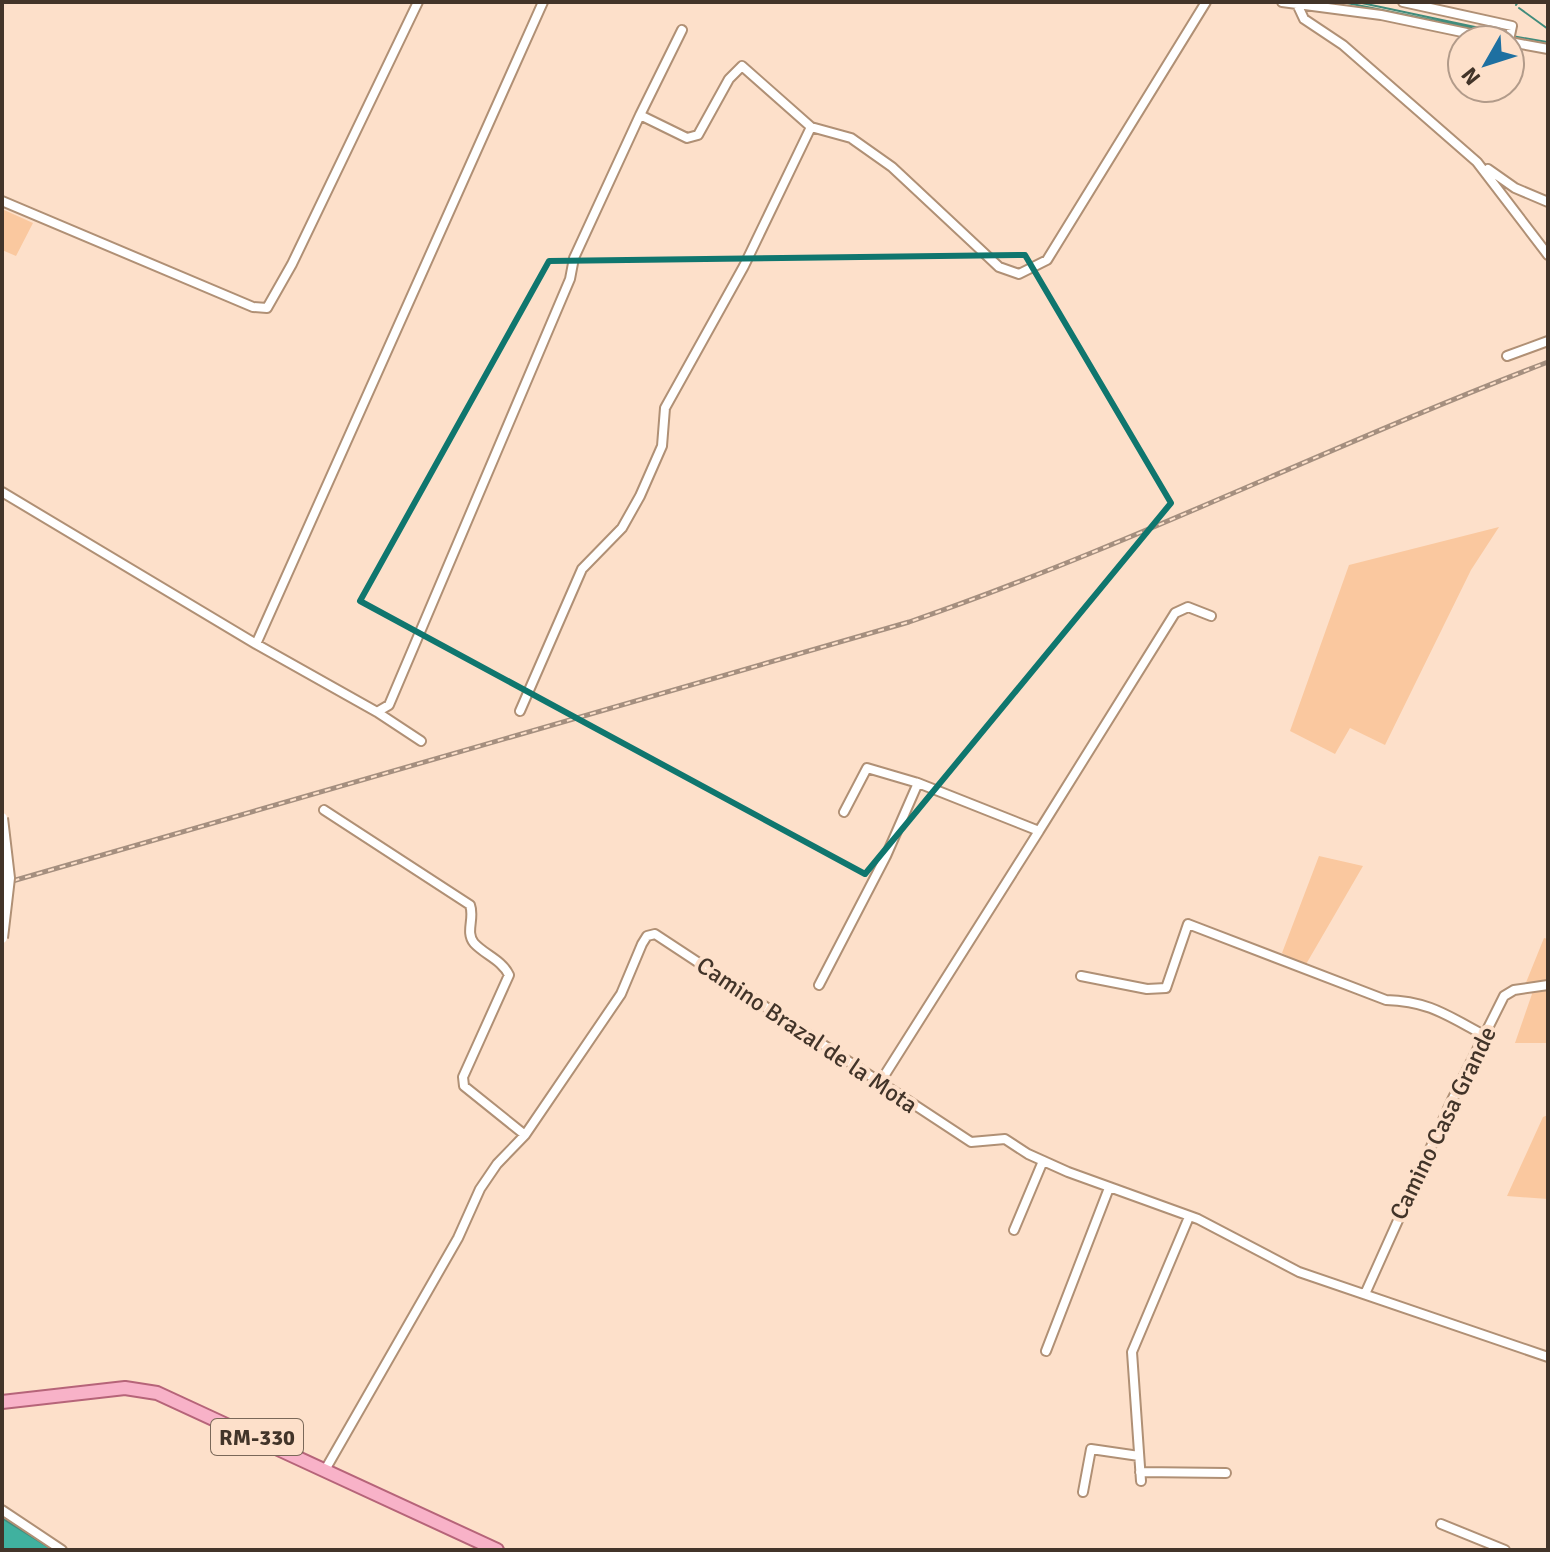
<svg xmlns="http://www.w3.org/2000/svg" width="1550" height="1552" font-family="Signika,sans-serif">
	<rect width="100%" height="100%" fill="#fde0ca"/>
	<!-- green -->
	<path fill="#fac89f" d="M2,209L33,223L16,256L2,250Z
		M1499,527L1471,570L1385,745L1350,728L1335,754L1290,731L1349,565Z
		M1319,856L1363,866L1305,966L1282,953Z
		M1544,938L1548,939V1043H1515L1532,994L1525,985Z
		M1548,1115V1199L1507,1196L1543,1117Z"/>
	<!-- water -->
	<path fill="#40b19f" stroke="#418c7c" stroke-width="2" d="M2,1518L53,1550H2Z"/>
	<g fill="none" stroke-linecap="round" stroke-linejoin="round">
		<!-- stream -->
		<path stroke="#418c7c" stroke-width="2" d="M1342,2L1506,35
			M1357,2L1508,34
			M1516,5L1518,2
			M1519,8L1548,29
			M1512,36L1547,42"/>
		<!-- minor casing -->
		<g stroke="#b09075" stroke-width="12">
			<path id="minor" d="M543,2L256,644L377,712L389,705L570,279L574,258L640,115
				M1282,2L1381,15L1500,40
				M1403,2L1512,26L1509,40
				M1297,4L1304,19L1343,45L1477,162L1548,255
				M682,30L640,115L687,138L698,135L729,79L742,66L811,127
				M1510,42L1548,49
				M1488,169L1515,188L1548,202
				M2,201L253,307L267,308L292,264L418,2
				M1507,356L1548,341
				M2,492L256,644
				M520,711L582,569L622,528L640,496L662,446L665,408L744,266L811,127L851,138L892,167L999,267L1019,274L1047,260L1206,2
				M377,712L421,741
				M324,810L470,905C475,918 465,932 474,943C485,955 502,960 509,975L463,1077L464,1086L525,1135
				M844,812L867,768L918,783
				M1039,831L1175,613L1188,607L1211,616
				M1081,976L1147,989L1166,988L1188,924L1386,1000C1429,1001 1448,1016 1484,1035
				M819,985L886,856L918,783L1039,831L879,1084
				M1014,1230L1043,1161
				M1365,1294L1452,1100L1504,996L1514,990L1548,985
				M1046,1351L1109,1188
				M325,1470L458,1238L480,1189L497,1164L525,1135L621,994L642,944L647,936L655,934L971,1142L1005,1139L1028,1154L1068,1172L1198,1219L1299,1272L1548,1357
				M1140,1472L1226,1473
				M1141,1481L1132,1352L1189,1217
				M1083,1492L1091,1449L1139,1456
				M2,1510L62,1550
				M1441,1524L1505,1550"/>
		</g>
		<!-- primary casing -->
		<g stroke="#b66479" stroke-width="16">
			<path id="primary" d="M2,1402L125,1388L157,1393L497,1550"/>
		</g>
		<!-- minor -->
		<use href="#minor" stroke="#fff" stroke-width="8"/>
		<!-- primary -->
		<use href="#primary" stroke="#f8b2c8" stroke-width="12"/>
		<!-- rail casing -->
		<g stroke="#a58f7f" stroke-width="5">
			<path id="rail" d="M2,884L909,622C1127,547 1333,444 1548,362"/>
		</g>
		<!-- rail -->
		<use href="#rail" stroke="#fde0ca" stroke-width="2" stroke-dasharray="6" stroke-linecap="butt"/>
		<!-- tertiary-bridge casing -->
		<g stroke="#b09075" stroke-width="14" stroke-linecap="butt">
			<path id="tertiary-bridge" d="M2,818L9,878L2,938"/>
		</g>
		<!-- tertiary-bridge -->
		<use href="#tertiary-bridge" stroke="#fff" stroke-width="10"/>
	</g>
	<!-- marked area -->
	<path fill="none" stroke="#0f766e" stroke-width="6" stroke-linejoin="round" d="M1025,255L1171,503L865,874L360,601L549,261Z"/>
	<g text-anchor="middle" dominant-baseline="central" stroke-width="8" stroke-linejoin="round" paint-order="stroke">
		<!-- shield labels -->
		<rect fill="#fde0ca" stroke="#7a6859" stroke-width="2" x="211" y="1419" width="92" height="36" rx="6"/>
		<g font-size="22" font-weight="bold" fill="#423429">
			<text x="257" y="1437">RM-330</text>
		</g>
		<!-- street labels -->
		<g font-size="24" fill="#423429" stroke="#fde0ca">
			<text transform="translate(807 1035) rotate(34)">Camino Brazal de la Mota</text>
			<text transform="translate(1443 1123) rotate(-64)">Camino Casa Grande</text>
		</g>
	</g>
	<!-- border -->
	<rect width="1550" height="1552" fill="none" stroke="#423429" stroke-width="8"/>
	<!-- north arrow -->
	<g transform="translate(1486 64) rotate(231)"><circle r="38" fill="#fde0ca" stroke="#b29b8a" stroke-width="2"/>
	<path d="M0-6L14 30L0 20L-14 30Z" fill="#1e70a1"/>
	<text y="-12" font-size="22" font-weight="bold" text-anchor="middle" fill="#423429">N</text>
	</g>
</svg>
